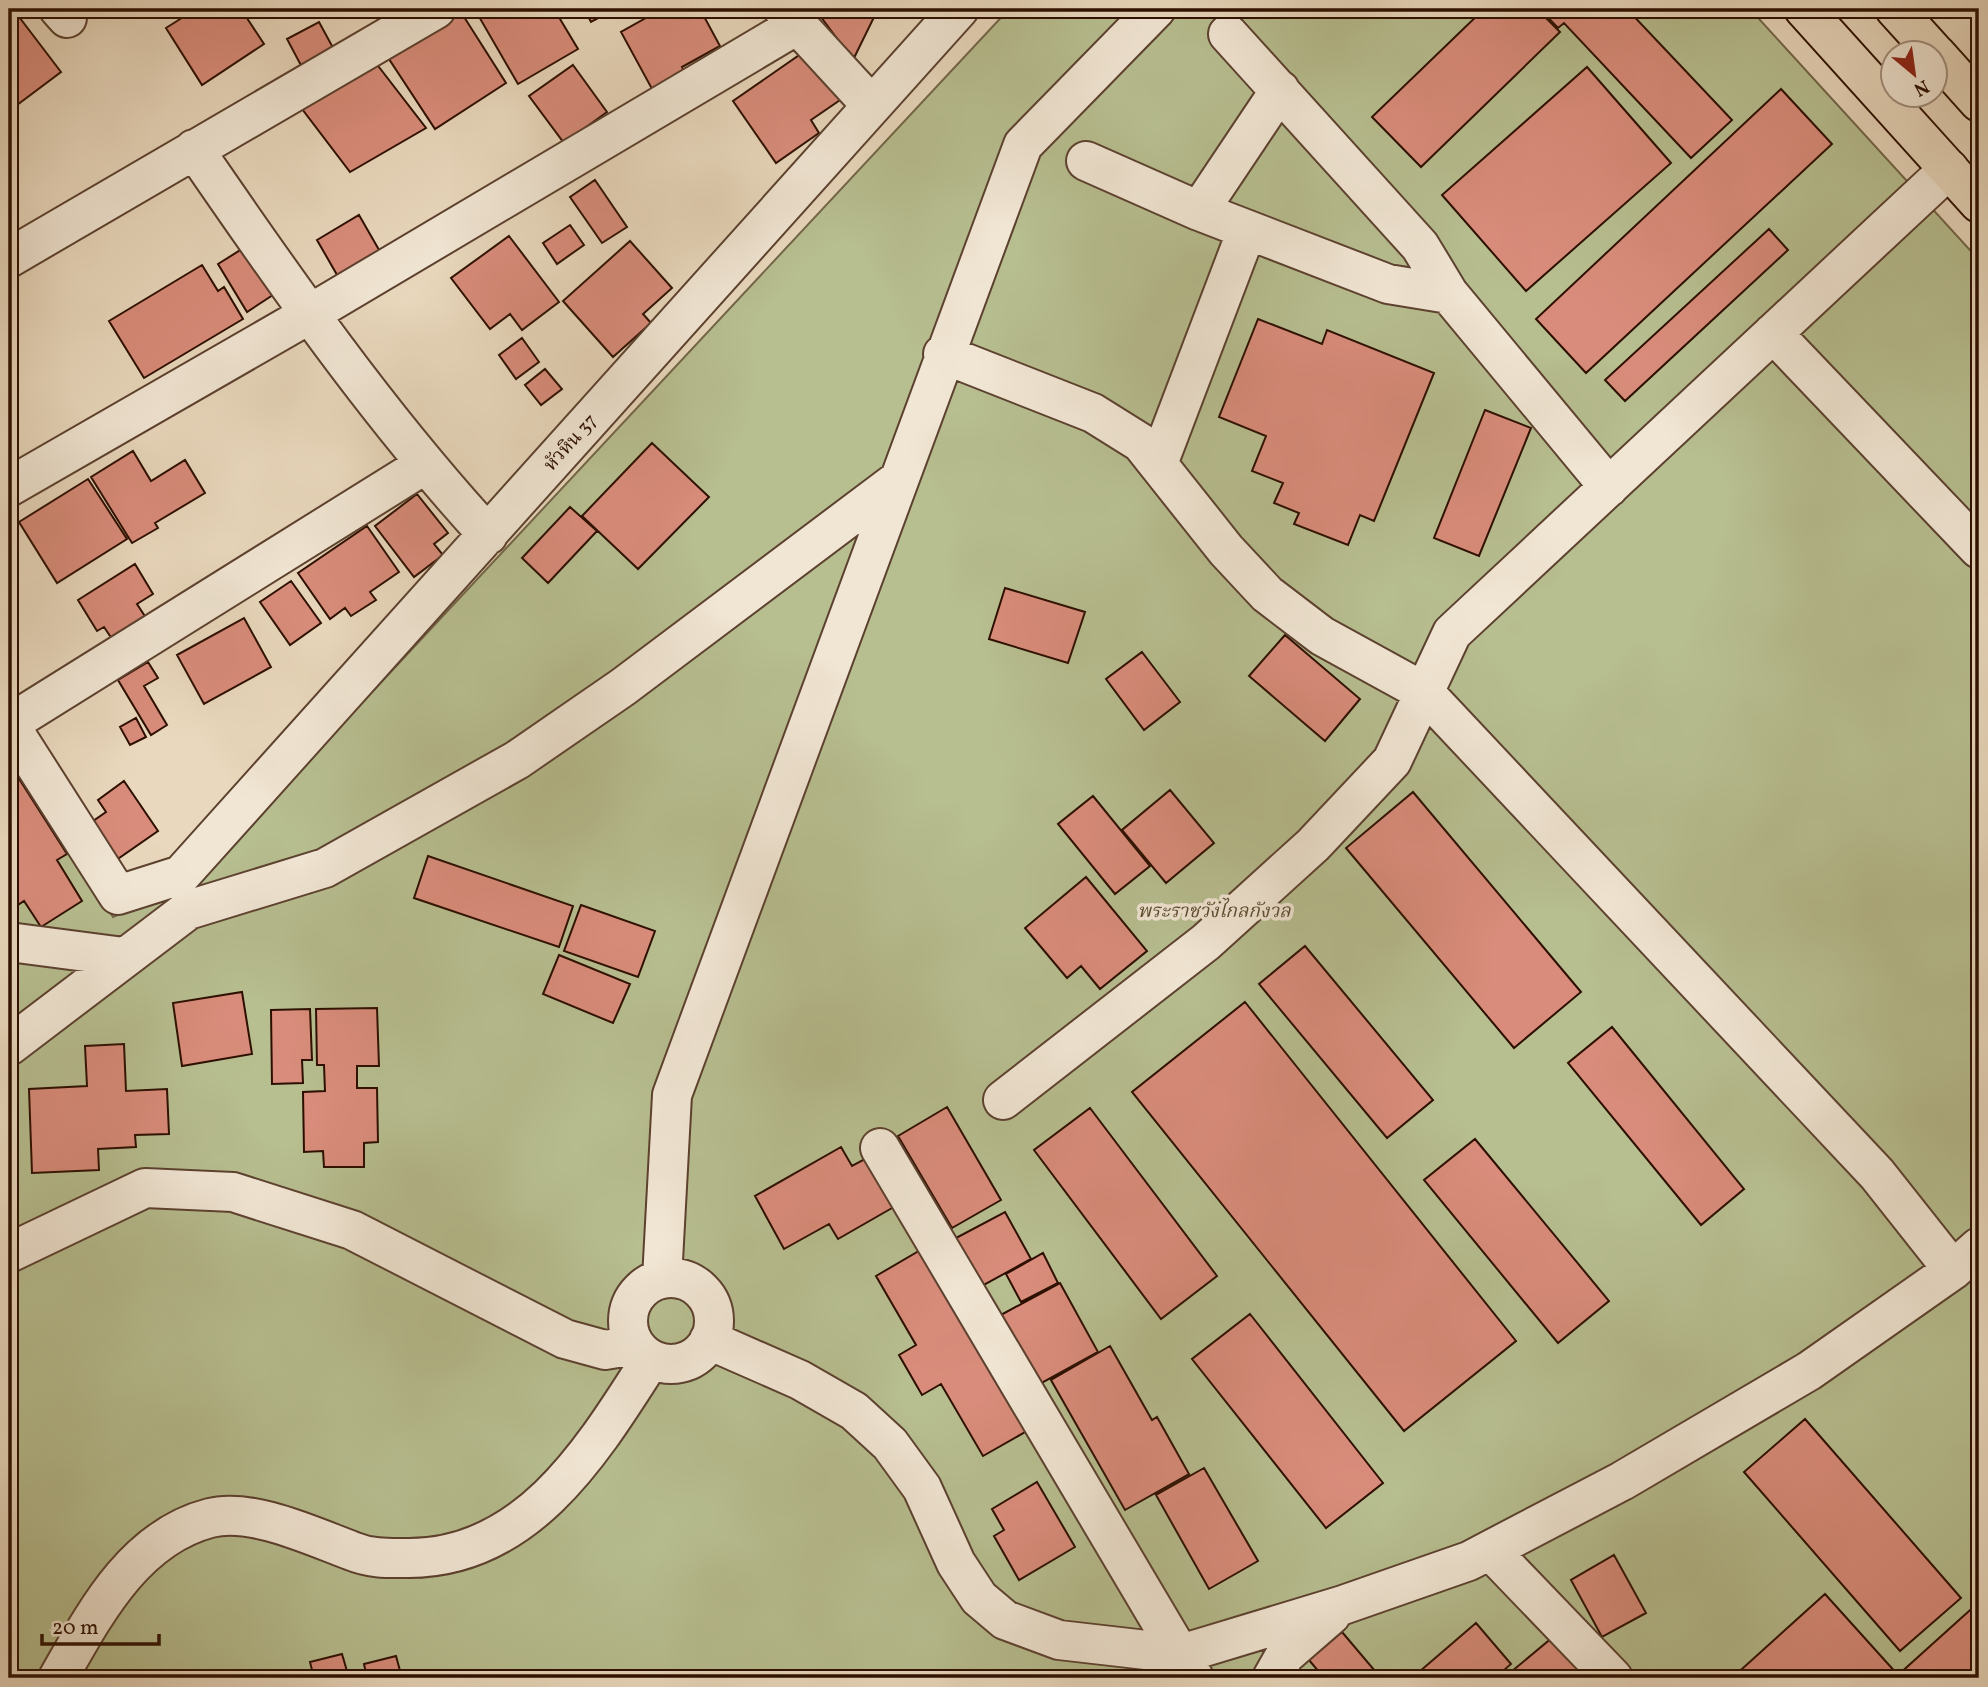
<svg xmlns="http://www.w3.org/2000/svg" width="1988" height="1687" font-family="Vollkorn,'Noto Serif Thai',serif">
	<rect width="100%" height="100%" fill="#e9d8bd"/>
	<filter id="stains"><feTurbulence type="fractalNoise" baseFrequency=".00286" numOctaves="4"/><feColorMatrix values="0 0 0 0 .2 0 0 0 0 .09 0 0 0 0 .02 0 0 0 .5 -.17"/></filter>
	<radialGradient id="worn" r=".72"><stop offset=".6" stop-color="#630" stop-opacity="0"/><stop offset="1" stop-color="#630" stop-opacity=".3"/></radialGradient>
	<!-- green -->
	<path fill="#b7be90" stroke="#726648" stroke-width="2" d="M1009,9H1750L1979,260V1678H9V747L113,917L193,884Z"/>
	<!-- building -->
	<path fill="#d98c7b" stroke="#2d0f00" stroke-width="2" d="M9,9H13L61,72L9,111Z
		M196,9H241L264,44L202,85L166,28Z
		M459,9L506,83L435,129L387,56Z
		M489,9H554L578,49L518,84L478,15Z
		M584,9H615L591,22Z
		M662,9H700L720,46L682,67L690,82L658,100L621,32Z
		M815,9H878L853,60Z
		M1484,9H1537L1560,32L1421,167L1372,117Z
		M1540,9H1627L1732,120L1691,158L1564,23L1558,28Z
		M319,22L337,55L305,73L287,39Z
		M808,49L843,98L811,120L819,133L776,163L733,101Z
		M372,58L426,128L350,172L296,101Z
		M573,65L607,112L564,143L529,96Z
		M1587,67L1671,163L1526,291L1442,195Z
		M1781,89L1832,144L1586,373L1536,319Z
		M595,180L627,227L602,243L570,197Z
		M359,215L386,262L344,287L317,240Z
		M570,225L584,245L557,264L543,243Z
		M1769,229L1788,250L1625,401L1605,380Z
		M509,236L559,302L522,330L510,314L490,329L451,278Z
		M630,241L672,288L643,314L651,323L613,357L563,301Z
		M250,244L279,291L247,312L218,264Z
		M202,265L218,291L224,287L243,319L144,378L109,321Z
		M1258,319L1322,344L1327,330L1434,373L1374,521L1360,515L1348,545L1294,524L1299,513L1274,503L1283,483L1252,471L1266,436L1219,417Z
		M522,338L539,362L516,379L499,355Z
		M545,369L562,389L541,405L525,385Z
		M1485,410L1531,428L1479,556L1434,538Z
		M652,443L709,497L638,569L582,516Z
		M133,451L151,481L185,460L205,493L155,523L158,528L132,543L91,477Z
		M88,479L127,539L57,583L19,522Z
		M417,494L448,533L434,544L443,555L414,577L375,526Z
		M570,507L597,531L548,583L522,558Z
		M367,526L399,572L370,592L376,600L351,616L345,608L330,619L298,573Z
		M135,564L153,594L137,604L150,624L116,645L104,627L97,631L78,600Z
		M291,581L321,623L290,645L260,602Z
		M1005,588L1085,612L1068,663L989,639Z
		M244,618L271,667L204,704L177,655Z
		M1285,635L1360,699L1325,741L1249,676Z
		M1142,652L1180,702L1144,730L1106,679Z
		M148,662L158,678L144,686L167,725L151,735L118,680Z
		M136,718L146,737L130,745L120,727Z
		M9,763L67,854L57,860L82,901L41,927L24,901L9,911Z
		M124,781L158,831L109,865L83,828L106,812L98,800Z
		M1170,790L1214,843L1166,883L1122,830Z
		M1413,792L1581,992L1514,1048L1346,848Z
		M1093,796L1150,866L1115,894L1058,824Z
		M428,856L573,906L559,947L414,898Z
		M1086,877L1147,951L1100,989L1081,966L1067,978L1025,928Z
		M581,905L655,931L638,977L564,951Z
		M1305,946L1433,1100L1387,1138L1259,984Z
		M559,955L630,984L613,1023L543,994Z
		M242,992L252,1054L182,1066L173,1003Z
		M1245,1002L1516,1341L1404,1431L1132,1092Z
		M377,1008L379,1066H357V1088H377L378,1142L364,1143V1167H324L323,1151L304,1152L303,1092L325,1091L324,1065H317L316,1009Z
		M310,1009L312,1060H302L303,1083L272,1084L271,1010Z
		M1612,1027L1744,1189L1701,1225L1568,1063Z
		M124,1044L126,1091L167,1089L169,1134L135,1135L136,1147L98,1149L99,1170L32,1173L29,1089L87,1086L85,1046Z
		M947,1107L1001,1200L952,1228L898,1136Z
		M1090,1108L1217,1276L1161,1319L1034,1150Z
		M1475,1139L1609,1301L1558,1343L1424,1180Z
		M841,1147L852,1166L878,1152L906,1200L838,1239L829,1224L784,1249L755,1196Z
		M9,1189L17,1205L9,1209Z
		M1005,1212L1031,1259L982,1286L956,1238Z
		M929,1245L1034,1427L983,1456L941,1384L922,1395L899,1355L916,1345L876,1276Z
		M1043,1253L1058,1283L1021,1302L1006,1274Z
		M1060,1283L1098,1352L1038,1385L999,1316Z
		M1250,1314L1383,1483L1326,1528L1192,1359Z
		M1110,1346L1152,1420L1157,1417L1189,1474L1125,1510L1051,1380Z
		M1805,1419L1961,1598L1900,1651L1744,1472Z
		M1204,1468L1258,1561L1209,1589L1156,1495Z
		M1037,1482L1075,1547L1019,1580L994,1536L1004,1530L992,1509Z
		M1614,1555L1646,1613L1602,1637L1571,1580Z
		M1825,1594L1898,1675L1979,1602V1678H1732Z
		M1476,1623L1511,1664L1495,1678H1412Z
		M1342,1632L1381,1678H1324L1309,1660Z
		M1553,1637L1588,1678H1516L1511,1672Z
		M342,1654L349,1678H314L310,1662Z
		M396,1656L402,1678H367L364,1664Z"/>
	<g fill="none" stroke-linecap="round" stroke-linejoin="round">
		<!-- minor casing -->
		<g stroke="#5c412f" stroke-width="42">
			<path id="minor" d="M59,9L67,18
				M783,9L872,106
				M1228,34L1420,246L1449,294L1609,487
				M194,149C286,283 378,415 488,535
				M1086,161L1199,211L1388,284L1449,294
				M1199,211L1280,90
				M9,258L436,9
				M1773,333L1979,549
				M943,354L1093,413L1141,443L1226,550L1267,594L1322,636L1424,692L1877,1174L1953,1270
				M1158,464L1247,230
				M424,465L9,724L118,895L181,875L959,9
				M9,487L308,315L797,25
				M9,942L124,957
				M9,1046L188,910L325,868L517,760L623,687L897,481
				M1003,1100L1206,942L1313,845L1392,761L1452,633L1949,169
				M880,1148L1194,1678
				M9,1253L145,1188L233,1192L352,1230L565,1339L605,1350L635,1345
				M628 1321a43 43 0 1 1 86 0a43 43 0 1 1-86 0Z
				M662,1279L672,1095L1023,145L1156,9
				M709,1340L800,1380L854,1411L890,1444L922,1488L956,1563L979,1598L1005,1620L1059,1640L1181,1654L1343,1605L1469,1561L1622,1481L1809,1371L1953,1270L1979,1247
				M1490,1550L1613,1678
				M58,1678C94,1615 133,1538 210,1518C251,1507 314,1537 352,1551C371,1559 389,1558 409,1558C529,1558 594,1448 651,1359
				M1272,1678L1285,1655L1331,1615"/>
		</g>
		<!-- major casing -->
		<g stroke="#2d0f00" stroke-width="42">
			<path id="major" d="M1804,9L1979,203
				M1895,9L1934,52
				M1936,54L1979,102"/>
		</g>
		<!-- minor -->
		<use href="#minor" stroke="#f1e6d4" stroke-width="38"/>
		<!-- major -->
		<use href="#major" stroke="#e9d8bd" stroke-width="38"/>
	</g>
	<g text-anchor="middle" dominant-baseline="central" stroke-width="7" stroke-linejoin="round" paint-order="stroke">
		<!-- street labels -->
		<g font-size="19" fill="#2d0f00" stroke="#f1e6d4">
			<text transform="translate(571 443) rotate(-48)">หัวหิน 37</text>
		</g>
		<!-- park labels -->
		<g font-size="19" font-style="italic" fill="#5d4c32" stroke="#f1e6d4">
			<text x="1214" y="912">พระราชวังไกลกังวล</text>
		</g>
	</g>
	<!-- margin -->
	<rect width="1988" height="1687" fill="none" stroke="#e9d8bd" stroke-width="35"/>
	<rect x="10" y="10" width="1967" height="1666" fill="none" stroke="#2d0f00" stroke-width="3.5"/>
	<rect x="18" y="18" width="1953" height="1652" fill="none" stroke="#2d0f00" stroke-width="2"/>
	<!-- north arrow -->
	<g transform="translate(1914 74) rotate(151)"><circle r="33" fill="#f1e6d4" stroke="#a3907f" stroke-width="2"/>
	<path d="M0-5L12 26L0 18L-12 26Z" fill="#8f2418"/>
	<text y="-10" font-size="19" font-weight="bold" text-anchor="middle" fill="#2d0f00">N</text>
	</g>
	<!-- scale -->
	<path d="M42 1634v10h117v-10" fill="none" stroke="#2d0f00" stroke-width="3.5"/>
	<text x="52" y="1634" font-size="21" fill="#2d0f00" stroke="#f1e6d4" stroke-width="5" paint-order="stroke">20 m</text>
	<rect width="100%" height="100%" filter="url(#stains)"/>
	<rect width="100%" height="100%" fill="url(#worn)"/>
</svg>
